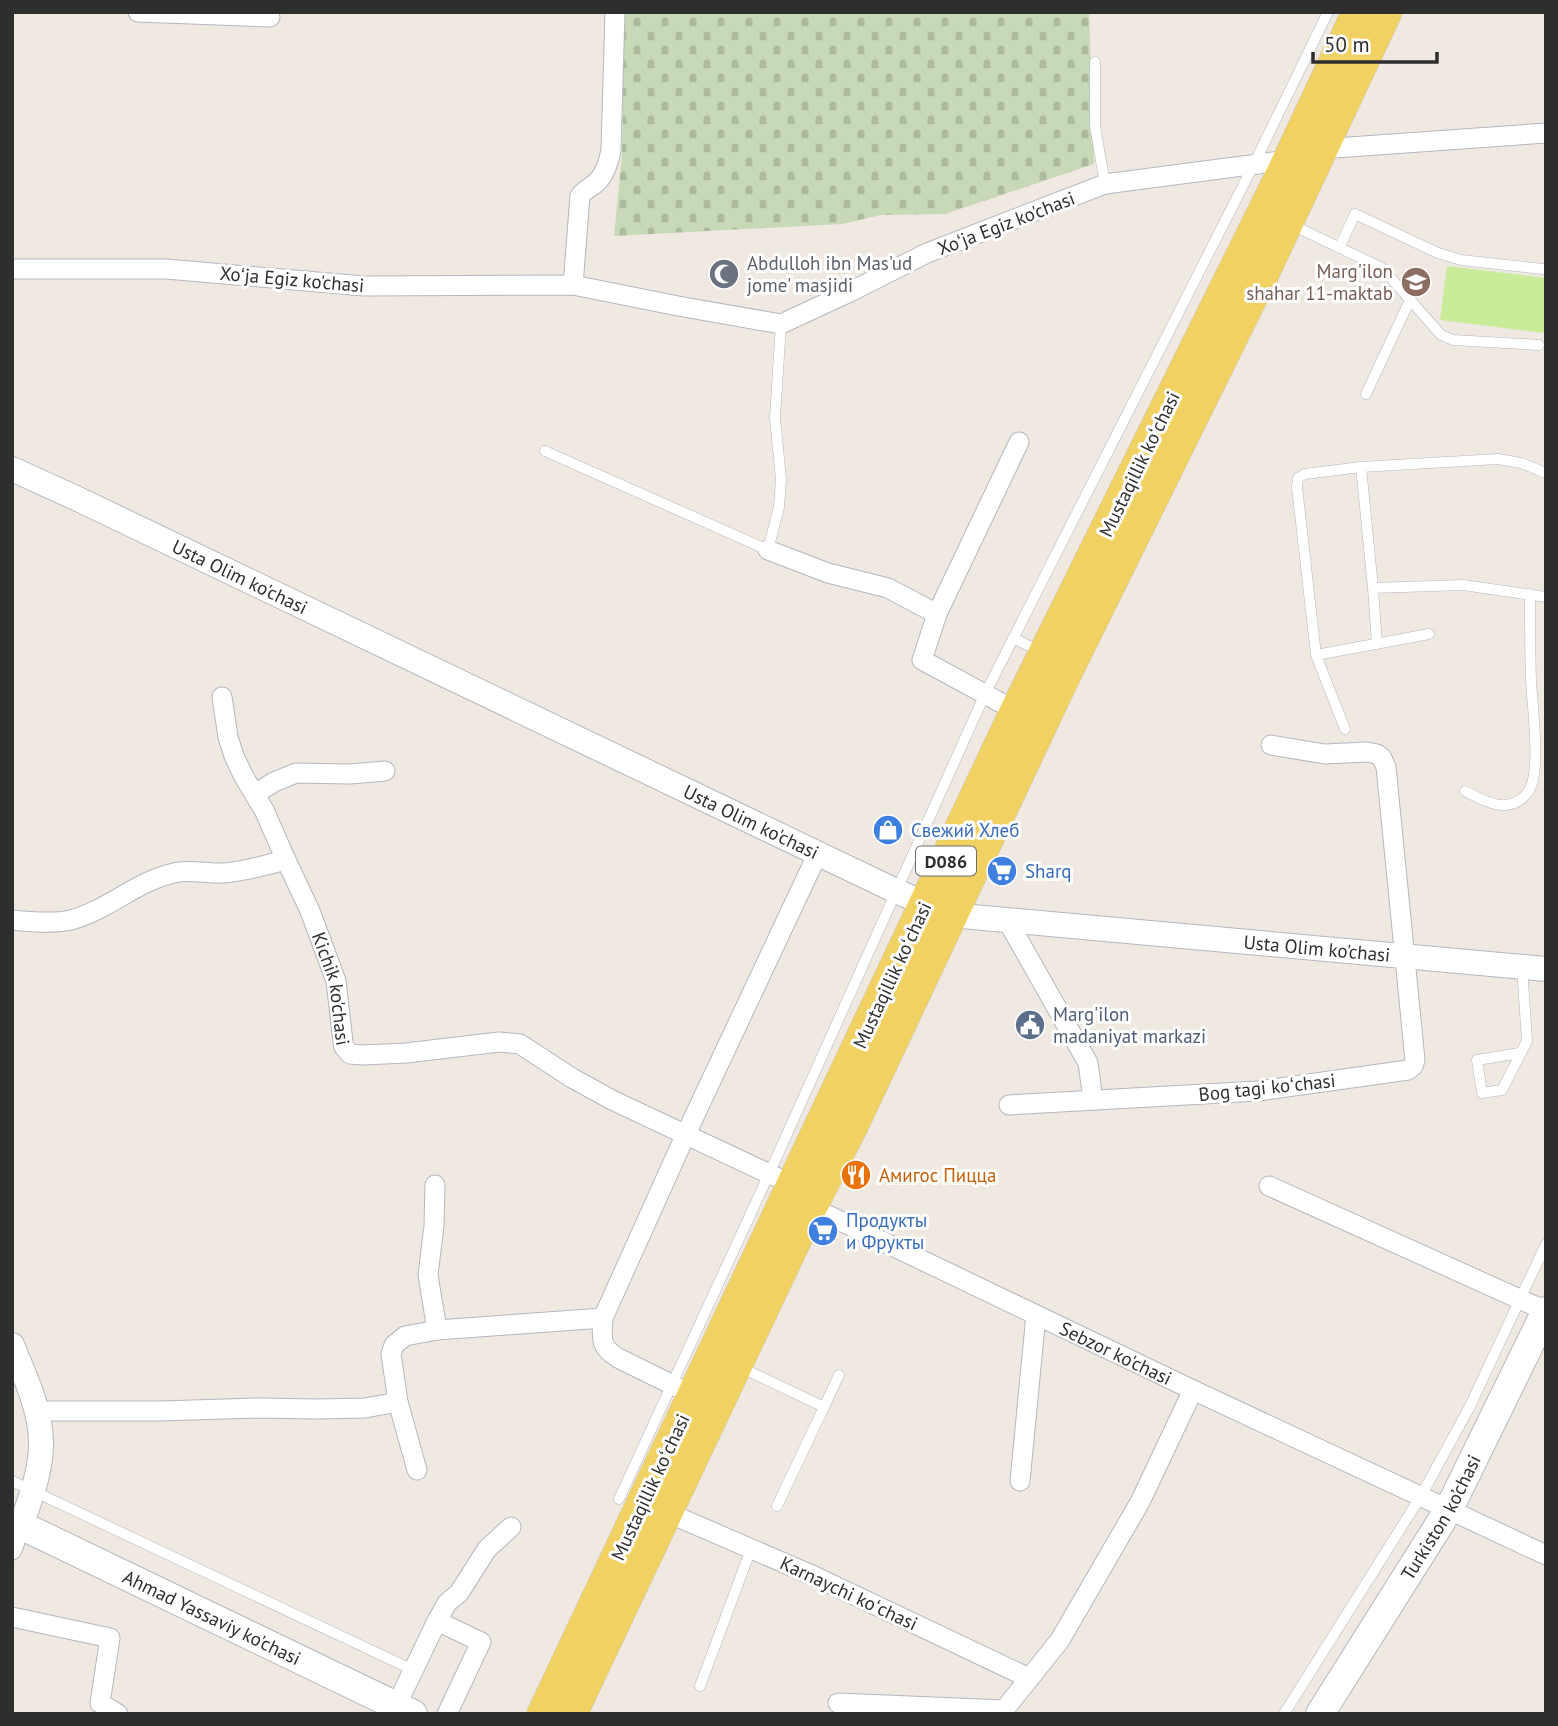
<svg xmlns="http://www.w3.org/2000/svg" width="1558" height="1726" font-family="'PT Sans',sans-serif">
	<defs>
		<pattern id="cemetery-stones" width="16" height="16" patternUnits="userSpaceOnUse" patternTransform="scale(1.75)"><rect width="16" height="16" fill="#c8d9b8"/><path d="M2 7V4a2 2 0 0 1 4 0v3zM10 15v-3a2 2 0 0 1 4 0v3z" fill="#acbb9e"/></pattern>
	</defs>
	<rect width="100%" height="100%" fill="#efe9e1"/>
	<!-- cemetery -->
	<path fill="url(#cemetery-stones)" d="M624,12H1089L1094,164L945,214L881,215L842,224L614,236L622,156Z"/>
	<!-- pitch -->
	<path fill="#c9ec9a" d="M1447,266L1546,278V319L1544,333L1440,320Z"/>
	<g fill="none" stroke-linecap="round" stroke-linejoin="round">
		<!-- service casing -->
		<g stroke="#b4b7c1" stroke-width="11">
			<path id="service" d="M1095,62V126L1105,184
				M1290,224L1382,268L1441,335L1453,340L1539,345
				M1339,248L1355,214L1438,253L1461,260L1543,269
				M1366,394L1410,300
				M545,451L768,550L779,507L781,479L775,418L781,324
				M1361,467L1373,588L1463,585L1546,597
				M1373,588L1377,644
				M1013,638L1041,652
				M1316,655L1429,634
				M1345,729L1316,655L1297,487L1298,478L1305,474L1361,467L1498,459L1521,463L1546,473
				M1465,791C1485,802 1510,816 1528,792C1542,774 1532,705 1531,680C1530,651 1530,622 1530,594
				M1520,1053L1477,1060L1482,1093L1502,1090L1527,1041L1522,967
				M740,1367L824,1407L777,1506
				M824,1407L839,1375
				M12,1481L413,1670
				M619,1499L769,1174L985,694L1254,164L1328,12
				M700,1686L751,1549
				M1284,1714L1421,1496L1469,1408L1546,1244"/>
		</g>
		<!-- minor casing -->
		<g stroke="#b4b7c1" stroke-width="21">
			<g id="minor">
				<path d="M138,12L270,17"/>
				<path d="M1321,149L1546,133"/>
				<path d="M12,269H166L364,286L573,285L678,306L781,324L850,292L927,253L1105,184L1288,160"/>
				<path d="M573,285L580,196C585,189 592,187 597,182C606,173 609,161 611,150L615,12"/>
				<path d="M768,550L828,573L888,588L937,614L922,660L1016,711"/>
				<path d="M937,614L1019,442"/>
				<path d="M222,697L228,737L234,756L244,777L264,810L286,860"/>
				<path d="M255,794L274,782L296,773L350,774L385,771"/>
				<path id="s1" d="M12,920C31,922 53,924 71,920C108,910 137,881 174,873C190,869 207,874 223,873C244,872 265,865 286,860L310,911L336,981L343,1042L344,1047L350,1054L363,1055L406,1053L499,1042L520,1044L572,1078L612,1100L793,1185"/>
				<path d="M1007,920L1088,1063L1093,1100"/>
				<path d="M1009,1105L1258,1091L1408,1070L1413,1066L1415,1060L1386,767L1382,758L1377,754L1367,752L1325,754L1271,745"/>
				<path d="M435,1185L434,1226L428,1275L437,1330"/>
				<path d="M1269,1186L1546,1311"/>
				<path id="s2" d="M811,1207L1193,1390L1546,1555"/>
				<path d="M603,1318L685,1136L818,853"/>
				<path d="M398,1402L417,1470"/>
				<path d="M37,1411H161L259,1408L317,1409L365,1408L398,1402L391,1354L394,1345L405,1336L437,1330L603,1318C602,1339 599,1346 618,1358L693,1395"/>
				<path d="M1020,1481L1036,1315"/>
				<path d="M666,1512L814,1576L1029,1678"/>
				<path d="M12,1550L21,1525"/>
				<path d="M12,1617L110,1638L100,1703L118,1714"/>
				<path d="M437,1621L447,1603L459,1593L487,1549L511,1527"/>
				<path d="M838,1703L1004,1710"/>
				<path d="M396,1706L437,1621L481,1642L447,1714"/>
				<path d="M1004,1714V1710L1060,1640L1140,1502L1193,1390"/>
			</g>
		</g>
		<!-- tertiary casing -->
		<g stroke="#b4b7c1" stroke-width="26">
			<g id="tertiary">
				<path id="s3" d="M12,469L80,500L896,891L951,915L1546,969"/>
				<path d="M12,1345C24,1375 40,1407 41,1440C42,1469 31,1497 21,1525"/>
			</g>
		</g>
		<!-- secondary casing -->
		<g stroke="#b4b7c1" stroke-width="30">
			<g id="secondary">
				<path id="s4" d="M12,1521L413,1714"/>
				<path id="s5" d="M1320,1714L1449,1509L1546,1311"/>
			</g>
		</g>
		<!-- primary casing -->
		<g stroke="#c9c9c9" stroke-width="33">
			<path id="primary" d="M543,1714L1016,711L1284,170L1358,12
				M571,1714L811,1207L853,1124L1062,681L1262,276L1386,12"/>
		</g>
		<!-- service -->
		<use href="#service" stroke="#fff" stroke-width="10"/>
		<!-- minor -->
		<use href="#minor" stroke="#fff" stroke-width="19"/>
		<!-- tertiary -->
		<use href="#tertiary" stroke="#fff" stroke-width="24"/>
		<!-- secondary -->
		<use href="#secondary" stroke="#fff" stroke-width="28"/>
		<!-- primary -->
		<use href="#primary" stroke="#f2d163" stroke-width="32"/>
	</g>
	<!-- icons -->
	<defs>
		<g id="mosque-disc" transform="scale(1.575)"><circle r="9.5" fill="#6b7280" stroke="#fff"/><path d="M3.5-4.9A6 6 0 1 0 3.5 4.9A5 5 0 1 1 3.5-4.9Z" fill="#fff"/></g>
		<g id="school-disc" transform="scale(1.575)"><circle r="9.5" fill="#8d6e63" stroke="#fff"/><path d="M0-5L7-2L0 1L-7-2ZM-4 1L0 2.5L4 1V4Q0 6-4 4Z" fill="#fff"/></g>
		<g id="shop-disc" transform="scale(1.575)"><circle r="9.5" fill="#3f7fe0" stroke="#fff"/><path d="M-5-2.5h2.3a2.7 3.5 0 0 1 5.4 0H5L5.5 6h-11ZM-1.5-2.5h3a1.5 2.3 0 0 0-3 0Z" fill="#fff"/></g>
		<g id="supermarket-disc" transform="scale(1.575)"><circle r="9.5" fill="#3f7fe0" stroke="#fff"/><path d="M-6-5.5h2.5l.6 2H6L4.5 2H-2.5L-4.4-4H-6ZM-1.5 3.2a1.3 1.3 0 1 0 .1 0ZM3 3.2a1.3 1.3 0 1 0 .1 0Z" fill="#fff"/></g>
		<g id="civic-disc" transform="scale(1.575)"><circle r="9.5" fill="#5c6f8a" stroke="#fff"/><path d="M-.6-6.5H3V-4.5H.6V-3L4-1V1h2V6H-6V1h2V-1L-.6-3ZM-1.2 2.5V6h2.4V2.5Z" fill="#fff"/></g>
		<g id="restaurant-disc" transform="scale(1.575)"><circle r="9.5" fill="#e8710a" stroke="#fff"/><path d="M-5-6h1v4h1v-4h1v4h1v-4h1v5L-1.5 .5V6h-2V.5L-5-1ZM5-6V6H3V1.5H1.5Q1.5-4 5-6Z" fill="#fff"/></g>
	</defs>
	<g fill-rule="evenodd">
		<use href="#mosque-disc" x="724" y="274"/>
		<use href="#school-disc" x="1416" y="282"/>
		<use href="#shop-disc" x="888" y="830"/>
		<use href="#supermarket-disc" x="1002" y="871"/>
		<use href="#civic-disc" x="1030" y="1025"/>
		<use href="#restaurant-disc" x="856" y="1175"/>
		<use href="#supermarket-disc" x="823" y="1231"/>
	</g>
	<g text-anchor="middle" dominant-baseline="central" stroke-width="6" stroke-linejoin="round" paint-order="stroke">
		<!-- shield labels -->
		<rect fill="#fff" stroke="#6d6d6d" stroke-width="2" x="916" y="846.5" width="60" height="29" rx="5"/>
		<g font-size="18" font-weight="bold" fill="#2e2e2e">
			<text x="946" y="861">D086</text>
		</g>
		<!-- street labels -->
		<g font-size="19" fill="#2e2e2e" stroke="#fff">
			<text transform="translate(1006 223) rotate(-21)">Xoʻja Egiz ko'chasi</text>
			<text transform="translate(292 279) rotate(5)">Xoʻja Egiz ko'chasi</text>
			<text transform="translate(1139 464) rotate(-64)">Mustaqillik koʻchasi</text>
			<text stroke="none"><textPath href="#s3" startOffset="252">Usta Olim ko'chasi</textPath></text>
			<text stroke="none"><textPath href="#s3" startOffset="819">Usta Olim ko'chasi</textPath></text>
			<text stroke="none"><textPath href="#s3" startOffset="1407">Usta Olim ko'chasi</textPath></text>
			<text transform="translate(892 975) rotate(-65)">Mustaqillik koʻchasi</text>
			<text stroke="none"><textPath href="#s1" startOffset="424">Kichik ko'chasi</textPath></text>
			<text transform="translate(1267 1087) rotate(-6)">Bog tagi koʻchasi</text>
			<text stroke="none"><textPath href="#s2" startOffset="338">Sebzor ko'chasi</textPath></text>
			<text transform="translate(650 1487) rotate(-65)">Mustaqillik koʻchasi</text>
			<text stroke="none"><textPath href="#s5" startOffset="231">Turkiston ko’chasi</textPath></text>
			<text transform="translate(849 1593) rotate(25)">Karnaychi koʻchasi</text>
			<text stroke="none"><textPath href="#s4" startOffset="222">Ahmad Yassaviy ko'chasi</textPath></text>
		</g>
		<!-- worship labels -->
		<g font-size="19" fill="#5b616d" stroke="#fff" text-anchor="start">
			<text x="747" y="263">Abdulloh ibn Mas'ud<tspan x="747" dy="22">jome' masjidi</tspan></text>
		</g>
		<!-- education labels -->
		<g font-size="19" fill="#785e54" stroke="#fff" text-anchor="end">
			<text x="1393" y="271">Marg'ilon<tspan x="1393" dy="22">shahar 11-maktab</tspan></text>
		</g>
		<!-- shop labels -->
		<g font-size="19" fill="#366cbe" stroke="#fff" text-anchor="start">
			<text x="911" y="830">Свежий Хлеб</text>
			<text x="1025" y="871">Sharq</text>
			<text x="846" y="1220">Продукты<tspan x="846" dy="22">и Фрукты</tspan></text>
		</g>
		<!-- service labels -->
		<g font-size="19" fill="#4e5e75" stroke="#fff" text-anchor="start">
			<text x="1053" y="1014">Marg'ilon<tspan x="1053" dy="22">madaniyat markazi</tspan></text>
		</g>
		<!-- food labels -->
		<g font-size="19" fill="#c56008" stroke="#fff" text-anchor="start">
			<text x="879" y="1175">Амигос Пицца</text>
		</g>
	</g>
	<!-- border -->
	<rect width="1558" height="1726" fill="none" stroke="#2e2e2e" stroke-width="28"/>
	<!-- scale -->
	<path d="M1313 52v10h124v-10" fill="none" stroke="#2e2e2e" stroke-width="3.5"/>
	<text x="1324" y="52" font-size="21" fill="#2e2e2e" stroke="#ffffff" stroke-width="5" paint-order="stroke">50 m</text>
</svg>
